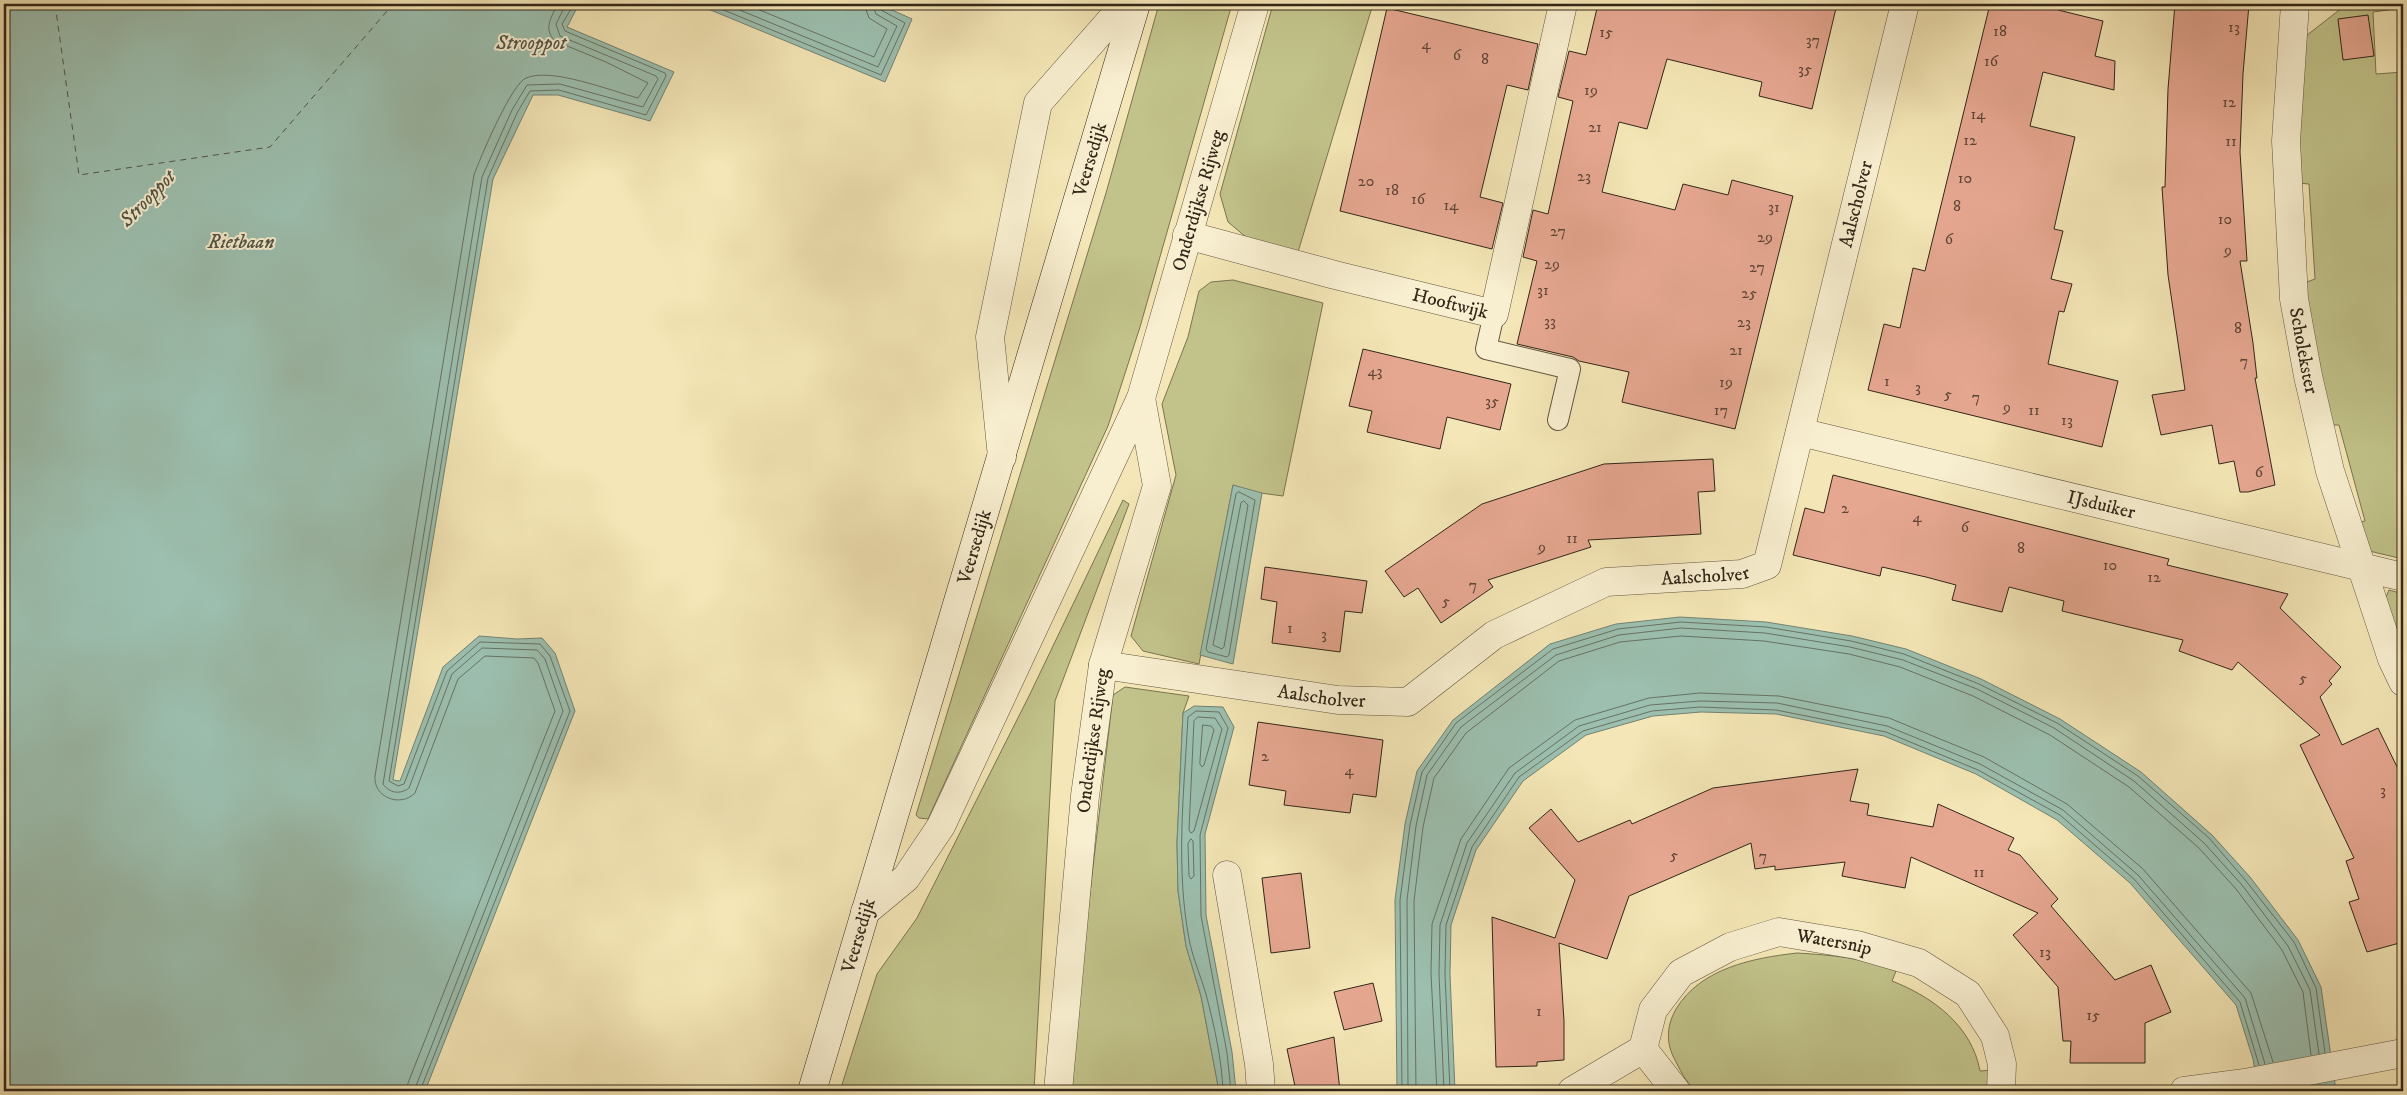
<svg xmlns="http://www.w3.org/2000/svg" width="2407" height="1095" font-family="'IM FELL DW Pica',serif">
	<rect width="100%" height="100%" fill="#f4e6b6"/>
	<filter id="stains"><feTurbulence type="fractalNoise" baseFrequency=".004" numOctaves="4"/><feColorMatrix values="0 0 0 0 .2 0 0 0 0 .09 0 0 0 0 .02 0 0 0 .5 -.17"/></filter>
	<radialGradient id="worn" r=".72"><stop offset=".6" stop-color="#630" stop-opacity="0"/><stop offset="1" stop-color="#630" stop-opacity=".3"/></radialGradient>
	<!-- green -->
	<path fill="#c1c38a" stroke="#7a7452" d="M1159,4H1232L1140,327L1108,426L928,819L919,818L916,815L1106,193Z
		M1273,4H1373L1298,252L1246,237L1228,222L1220,194Z
		M2347,4H2403V8L2373,12L2376,74L2403,72V559L2365,550L2357,523L2365,521L2339,425H2329L2304,283L2315,279L2309,184L2298,183L2302,39Z
		M1233,280L1323,303L1283,496L1253,492L1233,485L1199,664L1143,651L1131,636L1176,475L1162,404L1188,337L1199,291L1211,282Z
		M1123,500L1129,504L1055,701L1034,1091H840L877,974L917,918L1029,696Z
		M2389,590L2403,594V642L2384,602Z
		M1125,687L1189,696L1183,713L1177,843L1178,891L1186,946L1201,996L1219,1091H1071L1074,1031L1113,695Z
		M1797,953C1832,955 1864,958 1896,971L1892,981C1933,997 1972,1026 1980,1071L1993,1070L1985,1091H1696C1685,1081 1680,1070 1673,1056C1666,1041 1667,1025 1676,1009C1701,968 1753,958 1797,953Z"/>
	<!-- water -->
	<path fill="#9cbfaf" stroke="#728273" d="M4,4H579L567,27L674,72L650,121L558,95H533L493,179L393,780L400,781L443,667L479,636L517,639L542,638L555,653L575,711L425,1091H4Z
		M696,4H879L912,19L885,82Z
		M1233,485L1262,493L1233,664L1200,655Z
		M1680,617L1766,622L1852,636L1906,649L1981,679L2060,719L2141,772L2212,835L2250,877L2298,940L2321,987L2336,1091H2258L2253,1059L2236,1005L2130,883L2057,820L1976,774L1884,736L1776,714L1701,712L1653,716L1586,735L1523,781L1476,850L1451,925L1450,974L1455,1091H1397L1395,900L1405,824L1417,771L1453,720L1550,644L1616,624Z
		M1194,706L1223,707L1234,727L1205,834L1206,915L1232,1052L1236,1091H1219L1201,996L1186,946L1178,891L1177,843L1183,713Z"/>
	<g fill="none" stroke-linecap="round" stroke-linejoin="round">
		<!-- shore -->
		<path stroke="#677264" stroke-width="1" d="M709,4L881,75L905,23L881,10L878,4
			M725,4L878,67L897,26L876,14L872,4
			M745,4L874,57L887,29L869,18L864,4
			M1239,492L1255,500L1229,655L1227,657L1208,652L1206,649L1236,494Z
			M1244,501L1248,505L1224,647L1222,649L1213,645L1241,503Z
			M1198,717L1215,718L1222,729L1194,831L1191,833L1189,830L1194,721Z
			M1203,725L1211,726L1214,730L1204,765L1202,767L1200,764Z
			M1191,839L1193,841L1194,876L1191,879L1189,876L1188,844Z
			M407,1091L408,1083L555,711L538,663L534,658L485,656L458,679L415,793C400,808 373,797 375,776L474,175C480,158 512,83 526,78C552,67 611,91 638,98L648,83L606,62L555,41C543,29 551,17 558,4
			M414,1091L563,711L545,659L537,650L482,648L452,674L409,788C400,795 389,793 383,784L482,177L512,110L527,85L560,84L643,107L658,79L656,76L560,36L556,24L566,4
			M420,1091L570,711L550,656L540,644L480,642L447,671L404,784L398,786L389,781L488,178L517,113L530,91L559,90L646,115L666,76L665,73L565,31L562,24L574,4
			M1223,1091C1222,1060 1214,1025 1206,994C1201,977 1194,961 1190,944C1175,870 1184,792 1188,717L1196,711L1219,712L1228,728L1200,835L1201,916L1227,1053L1231,1091
			M1402,1091L1400,900L1410,825L1422,772L1456,723L1553,649L1618,629L1681,622L1766,627L1851,641L1904,654L1979,684L2057,723L2138,776L2209,838L2246,881L2294,942L2316,988L2325,1053
			M1408,1091L1407,900L1416,826L1427,775L1461,727L1556,655L1619,635L1681,628L1765,633L1850,647L1903,660L1977,689L2054,728L2134,781L2204,843L2242,885L2288,946L2310,990L2319,1054
			M1416,1091L1414,901L1423,827L1434,778L1466,733L1559,661L1620,642L1681,636L1764,641L1849,654L1900,667L1973,696L2050,735L2129,787L2199,848L2236,889L2282,950L2303,992L2311,1055
			M1437,1091L1431,974L1432,924L1461,839L1509,768L1575,720L1649,698L1700,693L1779,696L1889,718L1984,757L2067,804L2143,869L2251,993L2273,1062
			M1444,1091L1439,974L1440,925L1467,843L1515,773L1579,726L1650,705L1700,701L1777,703L1887,726L1980,764L2063,810L2138,875L2245,998L2265,1064
			M1450,1091L1445,974L1446,925L1472,847L1519,777L1583,731L1652,711L1700,707L1776,710L1886,732L1978,770L2060,815L2134,879L2240,1002L2259,1065"/>
		<!-- ferry -->
		<path stroke="#525446" stroke-width="1" stroke-dasharray="6 5" stroke-linecap="butt" d="M55,4L79,175L270,147L393,4"/>
	</g>
	<!-- building -->
	<path fill="#e6a791" stroke="#322619" d="M1598,4H1837L1812,109L1759,96L1762,82L1667,59L1647,129L1619,122L1602,192L1675,210L1683,184L1728,195L1732,180L1793,196L1735,429L1622,402L1629,372L1579,361L1573,357L1517,344L1537,261L1523,257L1533,210L1548,214L1573,101L1558,97L1569,51L1586,55Z
		M1990,4H2060L2058,10L2103,21L2095,56L2115,61L2114,90L2043,72L2030,126L2075,137L2054,229L2063,231L2051,279L2072,284L2064,312L2059,311L2048,364L2118,381L2102,447L1868,390L1884,324L1900,328L1913,268L1925,271Z
		M2175,4H2249L2243,74L2240,152L2247,261H2240L2253,343L2257,378H2255L2275,485L2248,492H2240L2234,461L2219,464L2212,425L2161,435L2152,395L2185,390L2168,275L2162,187H2165L2168,89Z
		M1387,8L1538,44L1528,90L1507,85L1480,197L1503,203L1492,249L1340,211Z
		M2368,15L2374,56L2343,60L2338,19Z
		M1363,349L1511,384L1500,430L1447,417L1440,449L1367,432L1372,411L1349,406Z
		M1713,459L1715,491L1698,492L1701,534L1588,540L1591,547L1488,580L1493,587L1441,623L1418,588L1404,597L1385,571L1482,504L1604,464Z
		M1833,475L2169,559L2167,565L2288,594L2280,608L2341,667L2329,681L2332,684L2320,697L2342,745L2378,728L2403,779V942L2367,952L2349,902L2359,899L2346,861L2354,858L2300,745L2320,735L2238,662L2232,670L2179,651L2183,640L2062,611L2064,601L2009,587L2002,612L1952,600L1956,585L1926,577L1882,567L1880,576L1793,555L1805,508L1824,513Z
		M1265,567L1367,581L1362,613L1345,611L1340,652L1272,643L1277,602L1261,599Z
		M1258,722L1383,740L1376,797L1353,794L1350,813L1284,805L1286,791L1249,785Z
		M1858,769L1850,801L1869,804L1867,815L1933,827L1938,804L2014,838L2008,850L2020,855L2058,899L2051,906L2115,980L2151,965L2171,1012L2145,1023V1063H2070L2071,1041H2063L2058,987L2013,935L2038,913L1911,857L1905,888L1842,876L1845,862L1775,870V866L1755,869L1751,843L1629,896L1607,959L1559,943L1564,1021V1060L1537,1062V1066L1496,1067L1492,917L1555,938L1575,880L1529,828L1551,809L1578,842L1630,820L1632,824L1713,788Z
		M1301,873L1310,948L1271,953L1262,878Z
		M1373,983L1382,1021L1344,1030L1334,992Z
		M1334,1037L1340,1091H1296L1287,1049Z"/>
	<g fill="none" stroke-linecap="round" stroke-linejoin="round">
		<!-- service casing -->
		<g stroke="#625640" stroke-width="22">
			<path id="service" d="M1494,314L1486,349L1570,369L1558,420"/>
		</g>
		<!-- minor casing -->
		<g stroke="#625640" stroke-width="29">
			<g id="minor">
				<path id="s1" d="M2295,4L2286,141L2294,299L2308,376L2330,471L2392,659L2403,682"/>
				<path id="s2" d="M1187,235L1335,275L1494,314L1563,4"/>
				<path id="s3" d="M1800,432L2403,577"/>
				<path d="M1002,457L990,337L1038,103L1125,4"/>
				<path id="s4" d="M1103,665L1338,700L1408,702L1494,635L1606,582L1742,574L1767,565L1905,4"/>
				<path d="M1227,875L1259,1064L1261,1091"/>
				<path id="s5" d="M865,912L906,878L941,826L1141,398L1255,4"/>
				<path d="M1643,1049L1676,1091"/>
				<path id="s6" d="M1058,1091L1085,796L1103,665L1157,486L1141,398"/>
				<path id="s7" d="M1572,1091L1643,1049L1653,1010L1681,973L1730,947L1779,932L1857,945L1919,963L1968,994L1995,1036L2002,1064L2001,1091"/>
				<path d="M2184,1091L2245,1083L2403,1053"/>
			</g>
		</g>
		<!-- secondary casing -->
		<g stroke="#322619" stroke-width="29">
			<g id="secondary">
				<path id="s8" d="M812,1091L1136,4"/>
			</g>
		</g>
		<!-- service -->
		<use href="#service" stroke="#f8efd0" stroke-width="20"/>
		<!-- minor -->
		<use href="#minor" stroke="#f8efd0" stroke-width="28"/>
		<!-- secondary -->
		<use href="#secondary" stroke="#f8efd0" stroke-width="28"/>
	</g>
	<g text-anchor="middle" dominant-baseline="central" stroke-width="4" stroke-linejoin="round" paint-order="stroke">
		<!-- number labels -->
		<g font-size="16" fill="#5f4637">
			<text x="2234" y="27">13</text>
			<text x="2000" y="31">18</text>
			<text x="1606" y="32">15</text>
			<text x="1813" y="40">37</text>
			<text x="1426" y="44">4</text>
			<text x="1457" y="55">6</text>
			<text x="1485" y="59">8</text>
			<text x="1991" y="61">16</text>
			<text x="1805" y="69">35</text>
			<text x="1591" y="90">19</text>
			<text x="2229" y="102">12</text>
			<text x="1978" y="114">14</text>
			<text x="1595" y="127">21</text>
			<text x="1970" y="140">12</text>
			<text x="2231" y="141">11</text>
			<text x="1584" y="176">23</text>
			<text x="1965" y="178">10</text>
			<text x="1366" y="181">20</text>
			<text x="1392" y="190">18</text>
			<text x="1418" y="199">16</text>
			<text x="1451" y="205">14</text>
			<text x="1957" y="206">8</text>
			<text x="1774" y="207">31</text>
			<text x="2225" y="219">10</text>
			<text x="1558" y="231">27</text>
			<text x="1765" y="237">29</text>
			<text x="1949" y="239">6</text>
			<text x="2228" y="250">9</text>
			<text x="1552" y="264">29</text>
			<text x="1757" y="267">27</text>
			<text x="1543" y="290">31</text>
			<text x="1749" y="293">25</text>
			<text x="1550" y="321">33</text>
			<text x="1744" y="322">23</text>
			<text x="2238" y="328">8</text>
			<text x="1736" y="350">21</text>
			<text x="2244" y="361">7</text>
			<text x="1375" y="371">43</text>
			<text x="1887" y="381">1</text>
			<text x="1726" y="382">19</text>
			<text x="1918" y="387">3</text>
			<text x="1948" y="394">5</text>
			<text x="1976" y="397">7</text>
			<text x="1492" y="401">35</text>
			<text x="2007" y="407">9</text>
			<text x="1721" y="410">17</text>
			<text x="2034" y="410">11</text>
			<text x="2067" y="420">13</text>
			<text x="2259" y="472">6</text>
			<text x="1845" y="508">2</text>
			<text x="1917" y="517">4</text>
			<text x="1965" y="527">6</text>
			<text x="1572" y="538">11</text>
			<text x="1542" y="547">9</text>
			<text x="2021" y="548">8</text>
			<text x="2110" y="565">10</text>
			<text x="2154" y="577">12</text>
			<text x="1473" y="585">7</text>
			<text x="1446" y="601">5</text>
			<text x="1290" y="628">1</text>
			<text x="1324" y="634">3</text>
			<text x="2303" y="678">5</text>
			<text x="1265" y="756">2</text>
			<text x="1349" y="770">4</text>
			<text x="2383" y="790">3</text>
			<text x="1674" y="855">5</text>
			<text x="1763" y="856">7</text>
			<text x="1979" y="872">11</text>
			<text x="2045" y="952">13</text>
			<text x="1539" y="1011">1</text>
			<text x="2093" y="1015">15</text>
		</g>
		<!-- street labels -->
		<g font-size="19" fill="#322619" stroke="#f8efd0">
			<text stroke="none"><textPath href="#s8" startOffset="972">Veersedijk</textPath></text>
			<text stroke="none"><textPath href="#s5" startOffset="794">Onderdijkse Rijweg</textPath></text>
			<text stroke="none"><textPath href="#s4" startOffset="1075">Aalscholver</textPath></text>
			<text stroke="none"><textPath href="#s2" startOffset="272">Hooftwijk</textPath></text>
			<text stroke="none"><textPath href="#s1" startOffset="348">Scholekster</textPath></text>
			<text stroke="none"><textPath href="#s3" startOffset="310">IJsduiker</textPath></text>
			<text stroke="none"><textPath href="#s8" startOffset="568">Veersedijk</textPath></text>
			<text stroke="none"><textPath href="#s4" startOffset="640">Aalscholver</textPath></text>
			<text stroke="none"><textPath href="#s4" startOffset="221">Aalscholver</textPath></text>
			<text stroke="none"><textPath href="#s6" startOffset="352">Onderdijkse Rijweg</textPath></text>
			<text stroke="none"><textPath href="#s8" startOffset="162">Veersedijk</textPath></text>
			<text stroke="none"><textPath href="#s7" startOffset="332">Watersnip</textPath></text>
		</g>
		<!-- water labels -->
		<g font-size="20" font-style="italic" fill="#525446" stroke="#f8efd0">
			<text x="531" y="43">Strooppot</text>
			<text transform="translate(148 199) rotate(-46)">Strooppot</text>
			<text x="241" y="242">Rietbaan</text>
		</g>
	</g>
	<!-- margin -->
	<rect width="2407" height="1095" fill="none" stroke="#f4e6b6" stroke-width="20"/>
	<rect x="5" y="5" width="2397" height="1085" fill="none" stroke="#322619" stroke-width="2.5"/>
	<rect x="10" y="10" width="2387" height="1075" fill="none" stroke="#322619"/>
	<rect width="100%" height="100%" filter="url(#stains)"/>
	<rect width="100%" height="100%" fill="url(#worn)"/>
</svg>
